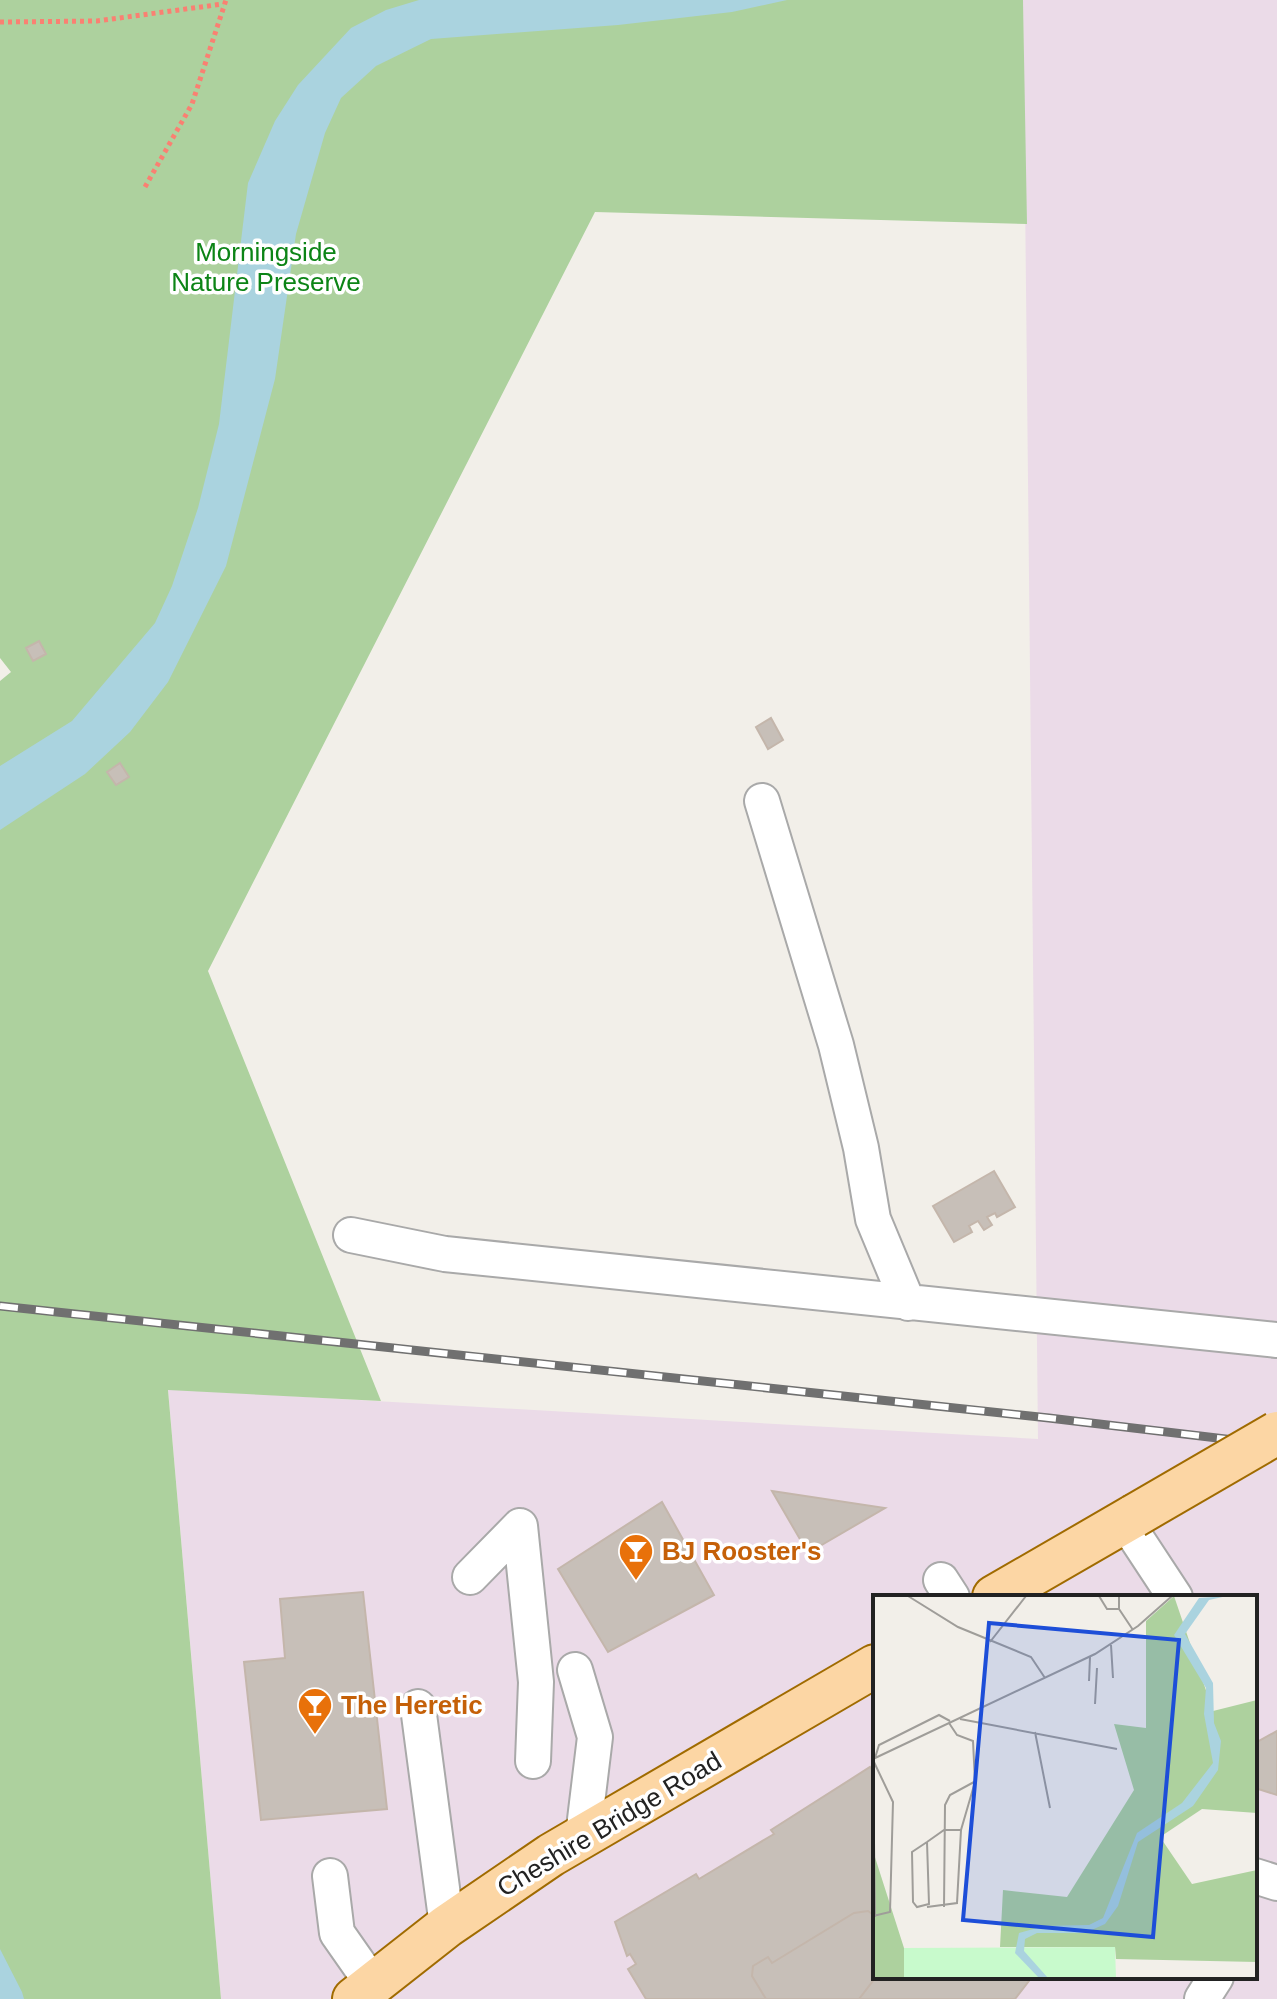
<svg xmlns="http://www.w3.org/2000/svg" width="1277" height="1999" font-family="Helvetica,sans-serif">
	<rect width="100%" height="100%" fill="#f2efe9"/>
	<!-- industrial -->
	<path fill="#ebdbe8" fill-rule="evenodd" d="M1023,0H1277V1999H221L168,1389L1038,1439ZM875,1597H1255V1977H875Z"/>
	<!-- forest -->
	<path fill="#add19e" d="M0,0H1023L1027,224L595,212L208,971L381,1401L168,1390L221,1999H0V681L11,672L0,658Z"/>
	<!-- water -->
	<path fill="#aad3df" d="M419,0H787L732,12L618,25L431,39L376,66L341,98L325,133L296,234L275,379L226,566L168,682L130,732L85,774L0,830V766L72,721L155,623L172,586L198,508L219,424L248,183L275,121L298,85L351,28L386,10Z
		M0,1949L22,1992L24,1999H0Z"/>
	<!-- building -->
	<path fill="#c7bfb8" stroke="#c4b6ab" stroke-width="2" d="M39,641L46,654L33,661L26,648Z
		M771,718L783,740L768,749L756,727Z
		M120,763L129,777L116,785L107,772Z
		M994,1171L1015,1207L997,1217L995,1213L987,1217L992,1225L984,1230L978,1221L969,1226L972,1232L954,1242L933,1206Z
		M772,1491L885,1508L808,1553Z
		M662,1502L714,1595L608,1652L558,1569Z
		M363,1592L387,1809L261,1820L244,1662L285,1658L280,1599Z
		M1277,1731V1795L1255,1788V1743Z
		M870,1767L875,1775V1916L868,1911L854,1913L772,1963L768,1957L753,1966L752,1976L766,1999H646L628,1969L636,1964L630,1954L627,1956L615,1922L696,1874L699,1879L774,1834L771,1830Z
		M868,1911L875,1916L876,1977L859,1999H766L752,1976L753,1966L768,1957L772,1963L854,1913Z
		M876,1977H1032L1015,1999H859Z"/>
	<g fill="none" stroke-linecap="round" stroke-linejoin="round">
		<!-- minor casing -->
		<g stroke="#a9a9a9" stroke-width="38">
			<path id="minor" d="M762,801L836,1045L861,1148L873,1219L908,1303
				M351,1235L445,1254L1277,1340
				M1125,1521L1175,1597
				M520,1526L536,1682L533,1761
				M470,1577L520,1526
				M941,1580L952,1597
				M575,1670L595,1737L583,1836
				M418,1707L447,1926
				M330,1876L337,1933L372,1983
				M1255,1876L1277,1883
				M1202,1999L1216,1977"/>
		</g>
		<!-- major casing -->
		<g stroke="#a06b00" stroke-width="46">
			<path id="major" d="M994,1597L1134,1516
				M354,1999L447,1926L551,1855L875,1666"/>
		</g>
		<!-- path -->
		<path stroke="#fa8072" stroke-width="5" stroke-dasharray="4 4" stroke-linecap="butt" d="M0,22L97,21L223,4
			M145,187L192,104L226,0"/>
		<!-- minor -->
		<use href="#minor" stroke="#fff" stroke-width="34"/>
		<!-- major -->
		<use href="#major" stroke="#fcd6a4" stroke-width="42"/>
		<!-- rail casing -->
		<g stroke="#707070" stroke-width="9">
			<path id="rail" d="M0,1306L1049,1418L1277,1445"/>
		</g>
		<!-- rail -->
		<use href="#rail" stroke="#fff" stroke-width="6" stroke-dasharray="18" stroke-linecap="butt"/>
		<!-- major-bridge casing -->
		<g stroke="#a06b00" stroke-width="46" stroke-linecap="butt">
			<path id="major-bridge" d="M1134,1516L1277,1433"/>
		</g>
		<!-- major-bridge -->
		<use href="#major-bridge" stroke="#fcd6a4" stroke-width="42"/>
	</g>
	<!-- icons -->
	<defs>
		<g id="bar-pin" transform="scale(1.8)"><path d="M0 17L-7.5 6A9.5 9.5 0 1 1 7.5 6Z" fill="#e8710a" stroke="#fff"/><path d="M-6-5H6L.8 .8V4.5H3.5V6h-7V4.5H-.8V.8Z" fill="#fff"/></g>
	</defs>
	<g fill-rule="evenodd">
		<use href="#bar-pin" x="636" y="1551"/>
		<use href="#bar-pin" x="315" y="1705"/>
	</g>
	<g text-anchor="middle" dominant-baseline="central" stroke-width="7" stroke-linejoin="round" paint-order="stroke">
		<!-- park labels -->
		<g font-size="26" fill="#0c8416" stroke="#fff">
			<text x="266" y="252">Morningside<tspan x="266" dy="30">Nature Preserve</tspan></text>
		</g>
		<!-- food labels -->
		<g font-size="26" font-weight="bold" fill="#c56008" stroke="#fff" text-anchor="start">
			<text x="662" y="1551">BJ Rooster's</text>
			<text x="341" y="1705">The Heretic</text>
		</g>
		<!-- street labels -->
		<g font-size="26" fill="#222" stroke="#fff">
			<text transform="translate(609 1824) rotate(-31)">Cheshire Bridge Road</text>
		</g>
	</g>
	<!-- overview -->
	<g transform="translate(873 1595)">
		<rect width="384" height="384" fill="#f2efe9"/>
		<path d="M301,1L340,116L384,105V218L329,214L287,242L319,289L384,275V367L243,364L242,352H127L130,295L194,302L261,195L241,129L273,133V26ZM0,256L31,353V383H0Z" fill="#add19e"/>
		<path d="M242,352L243,383H31V353Z" fill="#c8facc"/>
		<path d="M354,1L336,5L312,39L340,88L341,128L348,146L345,175L320,211L265,247L245,311L232,329L212,338H164L152,344L151,356L175,383H166L142,358L146,338L171,331L216,330L230,323L264,238L309,208L340,168L331,119L333,93L301,40L326,3Z" fill="#aad3df"/>
		<path fill="none" stroke="#9f9d99" stroke-width="2" d="M35,1L85,32L158,62L172,83M226,1L234,14H246M246,1V14L260,35M117,47L153,1M238,50L240,83M216,86L217,62M222,109L224,73M87,124L244,154M162,137L177,213M2,163L6,150L66,120L77,126M0,164L222,59L265,31L299,1M0,165L20,207L17,317L0,321M1,247L2,322M54,247L56,309L44,312L40,307L39,257L54,247L71,235H88M54,312L84,308L88,235L102,187L100,146L84,140L76,128M71,312L72,210L77,200L101,187"/>
		<path fill="#1d4ed8" fill-opacity="0.15" stroke="#1d4ed8" stroke-width="4" d="M116,28L306,45L280,342L90,325Z"/>
		<rect width="384" height="384" fill="none" stroke="#222" stroke-width="4"/>
	</g>
</svg>
